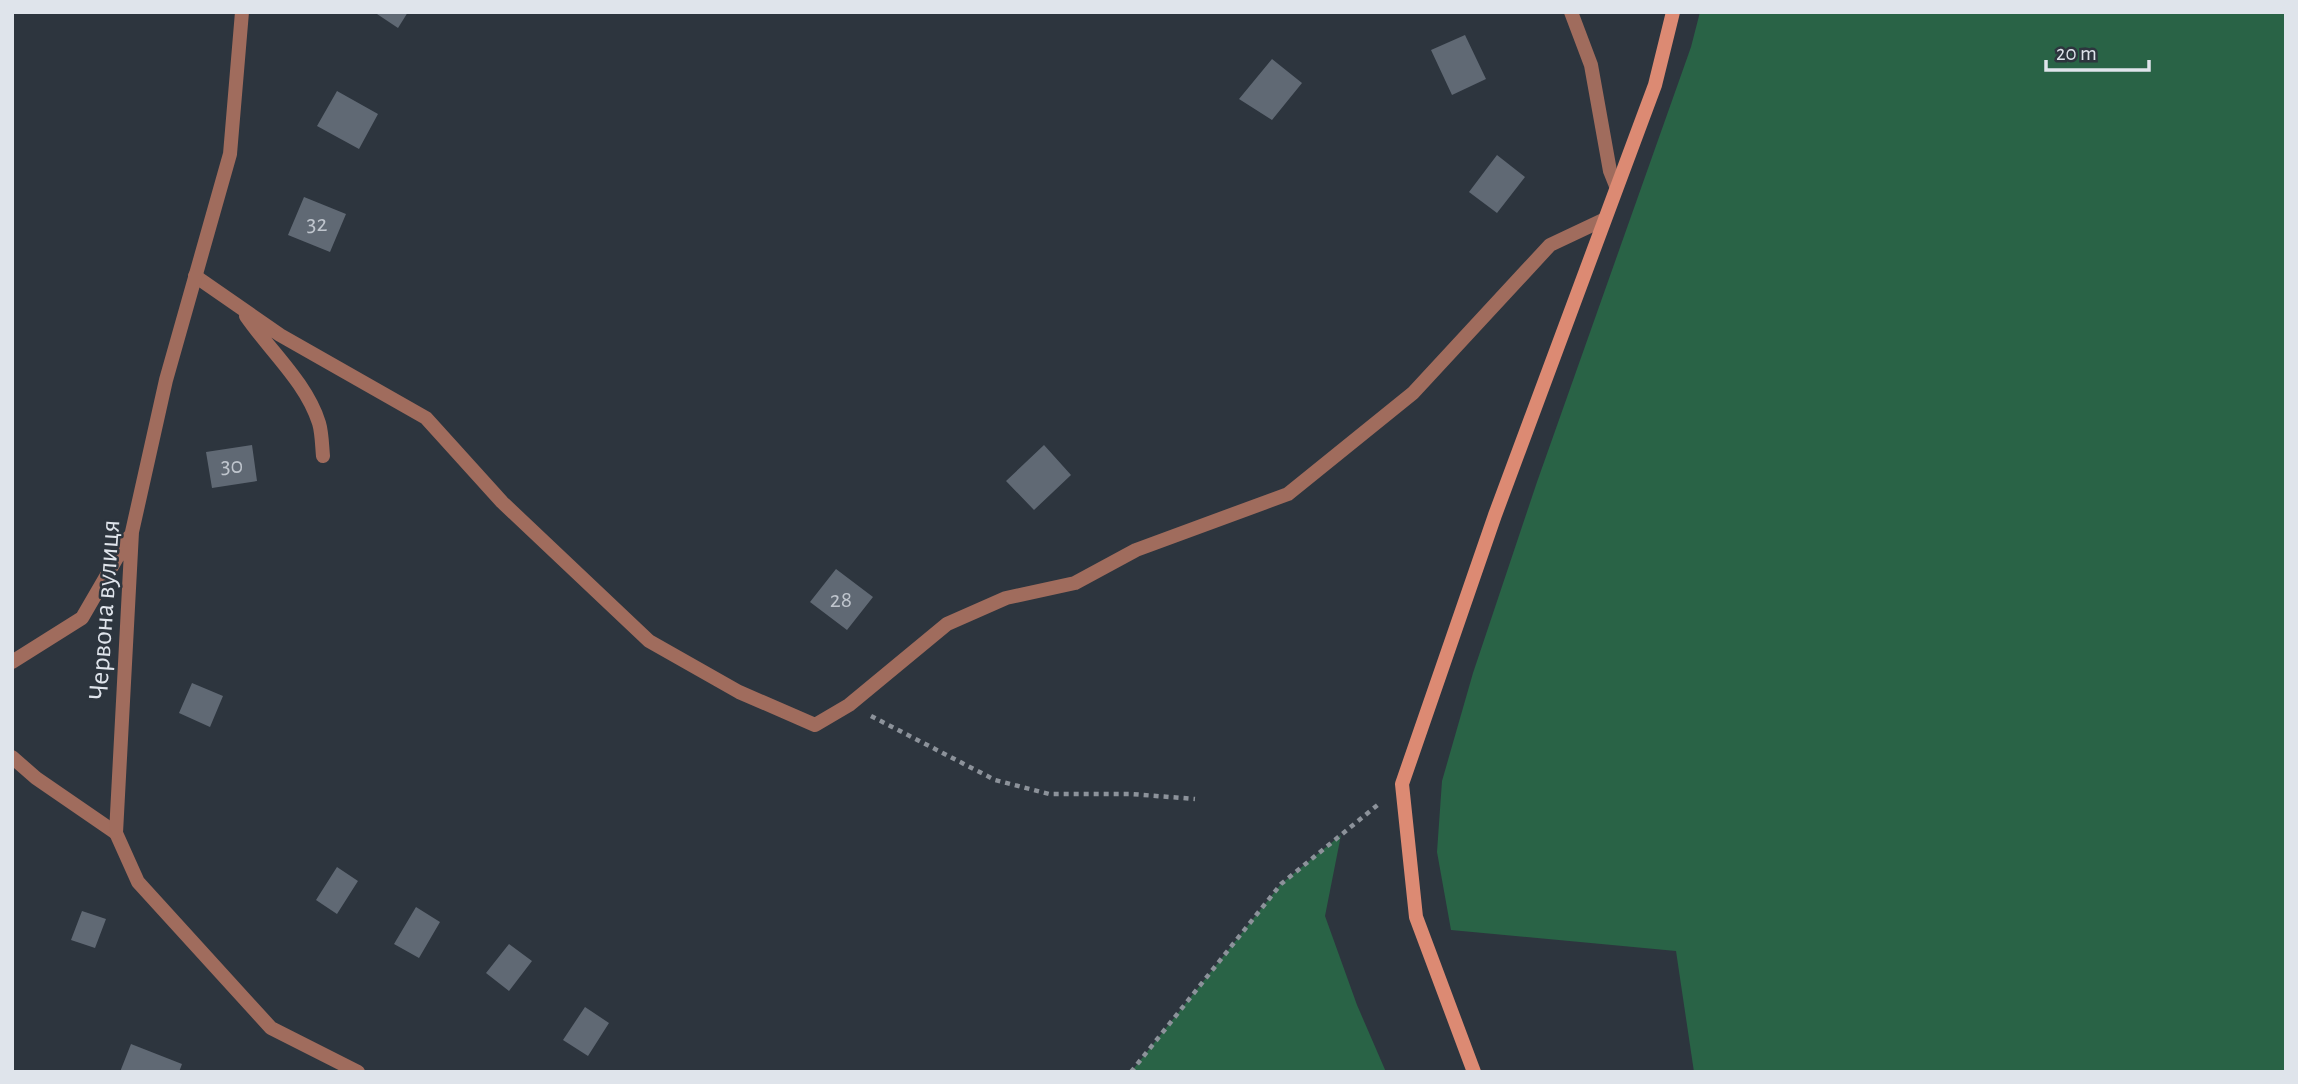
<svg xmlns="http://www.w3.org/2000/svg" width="2298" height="1084" font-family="'Alegreya Sans',sans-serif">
	<rect width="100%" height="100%" fill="#2d353e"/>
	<!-- green -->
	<path fill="#296346" d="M1700,12H2286V1072H1694L1676,951L1451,930L1437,852L1442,781L1473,673L1537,482L1691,47Z
		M1341,835L1325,916L1357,1005L1386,1072H1131L1281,884Z"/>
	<!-- building -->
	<path fill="#606974" d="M374,12H408L398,28Z
		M1465,35L1486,79L1452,95L1431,50Z
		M1272,59L1302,83L1272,120L1239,99Z
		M337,91L378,114L359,149L317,126Z
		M1497,155L1525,177L1497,213L1469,192Z
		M304,197L346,214L330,252L288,235Z
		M252,445L257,481L212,488L206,452Z
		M1044,445L1071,475L1034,510L1006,481Z
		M836,569L873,597L847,630L810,602Z
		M192,683L223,696L210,727L179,713Z
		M337,867L358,881L337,914L316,900Z
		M416,907L440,922L419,958L394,944Z
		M82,911L106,919L95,948L71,940Z
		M509,944L532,961L509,991L486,973Z
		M585,1007L609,1023L588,1056L563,1040Z
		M131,1044L182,1064L179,1072H120Z"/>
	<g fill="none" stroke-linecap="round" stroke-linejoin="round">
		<!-- path -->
		<path stroke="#8c929a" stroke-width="4.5" stroke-dasharray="5 5" stroke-linecap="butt" d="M871,716L995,780L1049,794H1131L1195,799
			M1131,1072L1281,884L1380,803"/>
		<!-- lane -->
		<path stroke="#a06c5d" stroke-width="14" d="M1571,12L1591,65L1610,171L1616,186
			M195,276L280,335L426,418L502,502L649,641L739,692L815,725L849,705L947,624L1006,598L1075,583L1136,550L1288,494L1413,393L1550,245L1603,220
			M246,316C270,351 306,382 319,423C322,433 322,446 323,456
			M12,757L36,778L116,833"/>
		<!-- street -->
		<path stroke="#a06c5d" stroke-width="14" d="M242,12L230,154L166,380L132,532L116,833L138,882L271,1028L358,1072
			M12,662L82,618L129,537"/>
		<!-- secondary -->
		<path stroke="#dc8a73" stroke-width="14" d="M1474,1072L1416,917L1402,784L1495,515L1655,85L1673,12"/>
	</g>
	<g text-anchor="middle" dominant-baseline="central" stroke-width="5" stroke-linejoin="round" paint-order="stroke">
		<!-- number labels -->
		<g font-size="24" fill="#bfc5cd">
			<text x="317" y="224">32</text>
			<text x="232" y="466">30</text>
			<text x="841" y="600">28</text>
		</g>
		<!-- street labels -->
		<g font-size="28" fill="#dfe4eb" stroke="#2d353e">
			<text transform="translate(105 610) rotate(-86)">Червона вулиця</text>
		</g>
	</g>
	<!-- border -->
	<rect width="2298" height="1084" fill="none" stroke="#dfe4eb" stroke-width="28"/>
	<!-- scale -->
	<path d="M2046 60v10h103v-10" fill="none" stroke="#dfe4eb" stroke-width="3.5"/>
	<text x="2056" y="60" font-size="21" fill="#dfe4eb" stroke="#2d353e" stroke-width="5" paint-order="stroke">20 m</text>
</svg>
